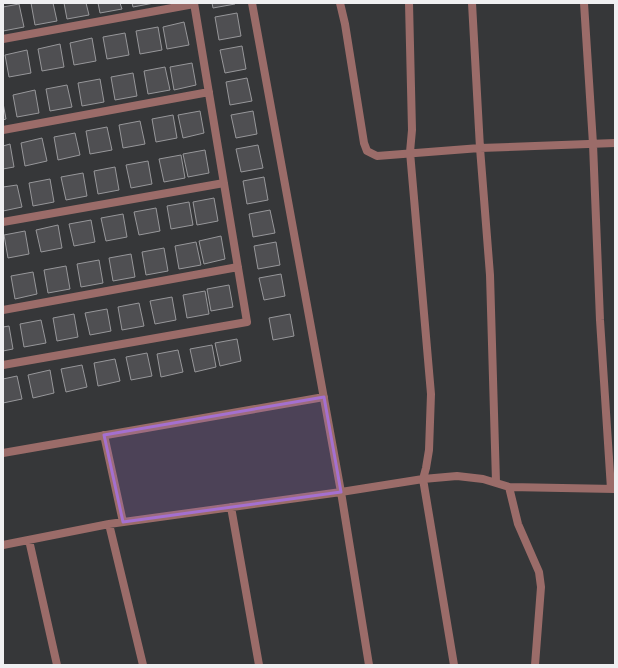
<svg xmlns="http://www.w3.org/2000/svg" width="618" height="668" font-family="'Source Serif 4',serif">
	<rect width="100%" height="100%" fill="#363739"/>
	<!-- building -->
	<path fill="#4f4f52" stroke="#97979a" d="M31,3H53L57,21L35,25Z
		M64,3H86L89,15L67,19Z
		M98,3H120L122,9L100,13Z
		M132,3H154L133,7Z
		M212,3H235V4L213,8Z
		M19,4L24,27L3,31V7Z
		M237,13L241,36L219,40L215,17Z
		M184,22L189,45L167,49L163,27Z
		M158,27L162,50L140,54L136,31Z
		M125,33L129,55L107,59L103,37Z
		M92,38L96,61L74,65L70,43Z
		M60,44L64,67L42,71L38,49Z
		M242,46L246,69L225,73L220,50Z
		M27,50L31,73L9,77L5,55Z
		M192,63L196,85L174,90L170,67Z
		M165,67L170,90L148,94L144,71Z
		M133,73L137,96L115,100L111,77Z
		M247,78L252,101L230,105L226,82Z
		M100,79L104,102L82,106L78,83Z
		M67,85L72,107L50,111L46,89Z
		M35,90L39,113L17,117L13,95Z
		M3,103L6,119L3,120Z
		M200,111L204,133L183,138L178,115Z
		M253,111L257,134L236,138L231,115Z
		M173,115L177,138L156,142L152,119Z
		M140,121L145,144L123,148L119,125Z
		M107,127L112,150L90,154L86,131Z
		M75,133L80,155L58,160L54,137Z
		M42,138L47,161L25,166L21,143Z
		M10,144L14,167L3,169V146Z
		M258,145L263,168L241,172L236,149Z
		M205,150L209,173L188,177L183,154Z
		M181,155L185,178L164,182L159,159Z
		M148,161L152,184L131,188L126,165Z
		M115,167L119,190L98,194L94,171Z
		M83,173L87,196L66,200L61,177Z
		M264,177L268,200L247,204L243,181Z
		M50,179L54,202L33,206L29,183Z
		M17,185L22,207L3,211V187Z
		M214,198L218,221L197,225L193,202Z
		M189,202L193,225L171,229L167,206Z
		M156,208L160,231L139,235L134,212Z
		M270,210L275,233L253,237L249,214Z
		M123,214L127,237L106,241L101,218Z
		M91,220L95,242L74,246L69,224Z
		M58,225L62,248L41,252L36,230Z
		M25,231L29,254L8,258L4,235Z
		M221,236L225,259L204,264L199,241Z
		M196,242L201,265L179,269L175,246Z
		M276,242L280,265L258,269L254,246Z
		M164,248L168,271L146,275L142,252Z
		M131,254L135,277L113,281L109,258Z
		M99,260L103,283L81,287L77,264Z
		M66,266L70,289L48,293L44,270Z
		M33,272L37,294L15,299L11,276Z
		M281,274L285,296L264,300L259,278Z
		M229,285L233,307L211,311L207,289Z
		M205,291L209,314L187,318L183,295Z
		M172,297L176,320L155,324L150,301Z
		M139,303L144,326L122,330L118,307Z
		M107,309L111,331L90,335L85,313Z
		M74,314L78,337L57,341L53,318Z
		M290,314L294,336L273,340L269,318Z
		M41,320L46,343L24,347L20,324Z
		M9,326L13,349L3,351V327Z
		M237,339L241,361L220,366L215,343Z
		M212,345L216,367L195,372L190,349Z
		M178,350L183,372L161,377L157,354Z
		M147,353L152,376L131,380L126,357Z
		M115,359L120,381L98,386L94,363Z
		M82,365L87,387L66,392L61,369Z
		M50,370L54,393L33,398L28,375Z
		M17,376L22,399L3,403V379Z"/>
	<g fill="none" stroke-linecap="round" stroke-linejoin="round">
		<!-- street -->
		<path stroke="#9b6c69" stroke-width="8" d="M252,3L341,492L369,665
			M340,3L345,24L364,143L367,151L377,156L480,148L615,143
			M409,3L412,130L410,152L431,394L429,450L426,468L423,479L454,665
			M472,3L480,148L490,275L496,482
			M584,3L593,144L600,320L611,489
			M3,39L194,4
			M3,130L209,92
			M3,222L224,183
			M3,310L238,267
			M3,365L247,322L194,3
			M104,435L123,522
			M3,453L324,397
			M509,487L518,524L539,572L541,587L535,665
			M231,507L259,665
			M109,524L143,665
			M29,540L57,665
			M3,545L109,524L341,492L423,479L457,476L483,479L509,487L615,489"/>
	</g>
	<!-- marked area -->
	<path fill="#a470d0" fill-opacity="0.2" stroke="#a470d0" stroke-width="3" stroke-linejoin="round" d="M324,397L341,492L123,522L104,435Z"/>
	<!-- border -->
	<rect width="618" height="668" fill="none" stroke="#efeff1" stroke-width="8"/>
</svg>
